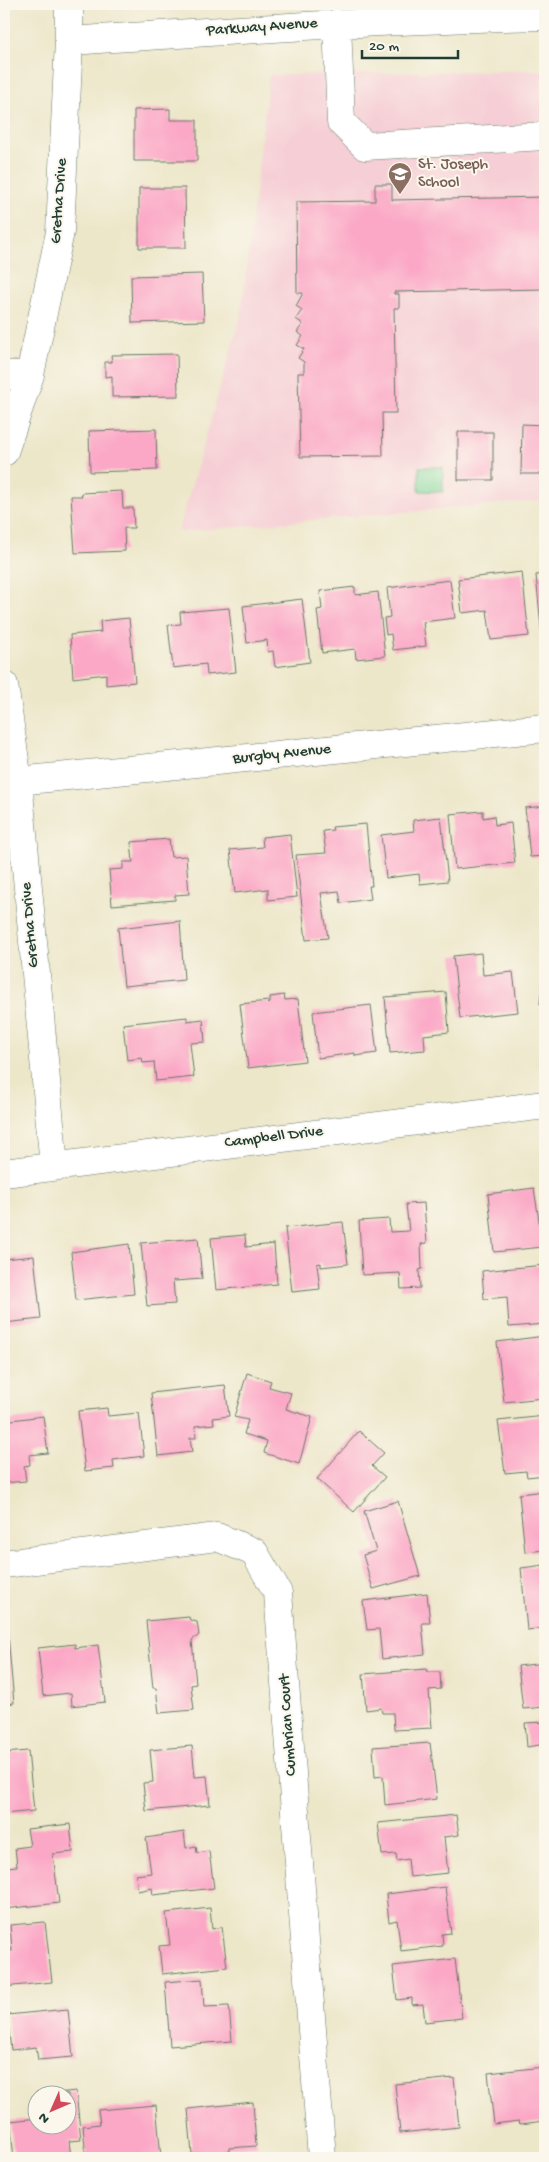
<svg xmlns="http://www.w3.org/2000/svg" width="549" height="2162" font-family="'Gochi Hand',sans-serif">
	<rect width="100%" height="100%" fill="#fbf7ec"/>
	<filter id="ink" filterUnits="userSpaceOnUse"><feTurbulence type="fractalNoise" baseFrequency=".02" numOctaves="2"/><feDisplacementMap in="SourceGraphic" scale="10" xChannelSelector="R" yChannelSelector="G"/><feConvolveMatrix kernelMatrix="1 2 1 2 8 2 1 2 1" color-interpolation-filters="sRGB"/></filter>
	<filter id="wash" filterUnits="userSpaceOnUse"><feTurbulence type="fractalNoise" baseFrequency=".0096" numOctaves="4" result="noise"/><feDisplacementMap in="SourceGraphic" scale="20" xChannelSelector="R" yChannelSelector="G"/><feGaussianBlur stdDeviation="1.12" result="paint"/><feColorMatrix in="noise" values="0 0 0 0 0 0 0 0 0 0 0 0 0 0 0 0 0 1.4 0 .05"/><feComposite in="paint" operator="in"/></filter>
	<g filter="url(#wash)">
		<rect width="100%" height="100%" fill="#ede7ca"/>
		<!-- built -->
		<path fill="#f6cfd6" d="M545,70V500L178,532L241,315L269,75Z"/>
		<!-- green -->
		<path fill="#7fd598" stroke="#4f8966" d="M419,467H443V492L419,491Z"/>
		<g id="blocks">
			<!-- building -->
			<path fill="#fba8c6" d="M170,109V120H197V161H134V110Z
				M375,184H392V200L545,197V289L394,292V294H399V308H394L396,413H382L383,456L300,457L298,373H304V362L298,358L304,349L297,345L303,336L297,332L303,324L296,319L302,310L296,306L303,293H297L296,202L375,201Z
				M139,188H185L186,248H139Z
				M202,274L204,321L132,323L131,276Z
				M177,354L178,396L112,397V376L105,377V362H112L111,355Z
				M522,424L545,425V474H521Z
				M156,429L157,470L90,472L89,431Z
				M458,432H493V480H458Z
				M122,491L123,508H133L134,528H124L125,551L75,553L71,496H82L81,493Z
				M522,572L529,636L491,640L487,610L462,613L458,579Z
				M545,574V637H542L536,575Z
				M450,580L455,618L423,622L426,646L393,650L391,634L386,635L384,618L390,617L387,588Z
				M355,587V595L378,592L385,656L356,659L355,649L322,653L317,610L322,609L320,591Z
				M302,599L310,662L275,667L273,651L268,652L267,640L247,643L243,606Z
				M229,608L236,672L207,675L206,664L173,668L168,625L181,624L180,612Z
				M129,618L135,682L106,685V674L73,678L70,635L101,632L100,621Z
				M545,806V856L530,857L525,808Z
				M483,811V818L494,816L495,825L511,823L515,863L455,869L450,814Z
				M441,817L448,881L420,884L419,874L386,878L381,835L414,831L413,820Z
				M366,824L372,886H369L371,899L341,903L339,891L321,893L328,938L306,940L296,855L326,853L323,831L333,830L332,827Z
				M290,834L297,897L268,900V889L235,893L230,850L263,847L262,837Z
				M169,839L171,857L186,856L189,894L175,895V900L112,905L109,870L123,869V862H133L131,842Z
				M180,921L184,980L124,986L118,928Z
				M481,953L483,975L513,972L518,1012L460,1018L453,956Z
				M544,968H545V1004H540Z
				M446,992L449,1032L424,1035L425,1050L390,1053L385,997Z
				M284,995L285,1000L298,999L305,1061L248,1068L240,1004L268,1001V1004L270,1003V997Z
				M371,1005L377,1053L355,1056V1053L318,1058L313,1012Z
				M187,1017V1021L203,1019L205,1042L190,1043L194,1077L156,1081L154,1062L143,1063L142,1058L127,1060L123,1024Z
				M534,1188L543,1247L494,1252L488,1194Z
				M424,1203L427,1243L421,1244L422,1269L419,1270L420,1288L401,1289L400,1273L362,1275L359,1221L389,1219L390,1232L409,1231L406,1204Z
				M343,1222L348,1264L321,1267V1263L317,1264L320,1289L292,1292L285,1228Z
				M245,1235L246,1247L274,1244L277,1284L216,1290L211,1238Z
				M198,1238L202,1279L175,1281L173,1280L175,1304L147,1306L141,1243Z
				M129,1244L134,1294L76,1300L71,1252Z
				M34,1256L41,1319L4,1323V1259Z
				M545,1265V1324L509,1327L507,1297L484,1299L482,1271Z
				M545,1336V1370L541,1371L544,1398L504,1402L497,1342Z
				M247,1373L271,1381L269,1387L291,1393L286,1409L312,1417L299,1464L264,1453L267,1441L244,1434L248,1420L234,1417Z
				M225,1385L229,1416L213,1418L214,1424L195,1426L196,1438H190L192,1452L158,1456L151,1393Z
				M107,1408L108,1416L139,1413L144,1456L113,1460L114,1468L85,1471L78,1411Z
				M43,1416L48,1453L29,1455L30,1465L24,1466L26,1481L4,1483V1421Z
				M545,1416V1475L527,1477L526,1471L505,1473L498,1421Z
				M359,1431L384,1453L372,1466L385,1477L354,1512L317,1479Z
				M545,1491V1550L525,1552L519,1494Z
				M398,1501L420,1576L373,1589L363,1555L376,1551L364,1511Z
				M545,1565V1628L527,1630L521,1568Z
				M427,1593L430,1623H422L425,1654L382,1659L379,1629L367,1630L363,1601Z
				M189,1617L190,1620L197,1622L199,1635L192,1640L196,1684L191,1685L194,1710L159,1713L156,1688H153L146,1621Z
				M4,1635H8L14,1703L4,1704Z
				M75,1644V1648L98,1645L105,1702L72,1706L71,1693L43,1696L38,1648Z
				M545,1663V1707L523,1709L518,1666Z
				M426,1669L427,1672H440L441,1689L429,1690L432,1728L394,1730L393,1713H382L381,1708L366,1710L363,1674Z
				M545,1722V1744L527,1747L525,1723Z
				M430,1743L437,1799L385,1805L383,1776L375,1777L373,1747Z
				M192,1746L195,1777L207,1776L210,1805L146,1811L143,1783L153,1782L150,1750Z
				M28,1751L34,1811L4,1814V1753Z
				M456,1815L459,1835L444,1837L448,1873L410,1877L408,1859L397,1861L396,1854L382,1855L378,1823Z
				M70,1824L73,1852L53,1854L59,1903L4,1909V1873H7L6,1867L17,1866L15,1848L30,1846L27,1829Z
				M184,1832L186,1848L196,1846L197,1853L209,1851L214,1888L153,1895L152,1888L138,1891L136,1875L151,1873L146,1838Z
				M445,1887L451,1933L442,1934L443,1946L401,1951L397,1920L389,1922L386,1894Z
				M210,1908L212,1929L222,1927L227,1967L162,1974L159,1946L170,1945L166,1913Z
				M45,1922L52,1982L4,1987V1951H12L10,1925Z
				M455,1959L462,2018L425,2022L423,2004L412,2005V1998L397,2000L393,1966Z
				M202,1979L204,2007L229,2006L232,2041L170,2046L165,1982Z
				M68,2009L73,2057L38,2060L36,2047L11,2050L7,2015Z
				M544,2067L545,2121L520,2124L519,2121L494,2124L488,2073Z
				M454,2078L459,2127L400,2133L395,2084Z
				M76,2091L81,2140L69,2141L71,2158H14L10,2121L38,2118V2124H68V2094L57,2093Z
				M253,2102L256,2146L229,2148V2151L192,2154L188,2109Z
				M156,2105L161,2157L86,2158L83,2126L100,2124L98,2110Z"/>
		</g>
	</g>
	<g filter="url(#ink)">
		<use href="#blocks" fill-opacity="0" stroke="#677868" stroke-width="1"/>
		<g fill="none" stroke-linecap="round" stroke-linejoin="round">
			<!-- minor casing -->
			<g stroke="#677868" stroke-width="29">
				<path id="minor" d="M337,23L341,122L365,146L545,136
					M69,41C228,31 386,19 545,16
					M4,375H30
					M4,452L30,375L60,232L69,41V4
					M4,685L18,781L54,1166
					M18,781L545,728
					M4,1173L545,1105
					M4,1564L217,1537L254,1552L278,1593L322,2158"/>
			</g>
			<!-- minor -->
			<use href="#minor" stroke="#fff" stroke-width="28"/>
		</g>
	</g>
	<!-- icons -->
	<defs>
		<g id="school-pin" transform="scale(1.25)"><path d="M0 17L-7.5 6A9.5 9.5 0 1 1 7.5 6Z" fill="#8d6e63" stroke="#fbf7ec"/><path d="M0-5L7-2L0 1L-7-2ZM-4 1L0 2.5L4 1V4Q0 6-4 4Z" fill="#fff"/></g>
	</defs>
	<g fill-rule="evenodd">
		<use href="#school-pin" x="400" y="174"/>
	</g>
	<g text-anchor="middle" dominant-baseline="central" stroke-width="4" stroke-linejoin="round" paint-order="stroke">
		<!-- street labels -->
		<g font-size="16" fill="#1f3d34" stroke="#fbf7ec">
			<text transform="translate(262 28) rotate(-4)">Parkway Avenue</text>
			<text transform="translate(60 201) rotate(-86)">Gretna Drive</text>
			<text transform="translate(282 755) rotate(-6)">Burgby Avenue</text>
			<text transform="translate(31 925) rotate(-95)">Gretna Drive</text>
			<text transform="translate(274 1138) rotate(-7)">Campbell Drive</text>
			<text transform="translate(289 1725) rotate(-94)">Cumbrian Court</text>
		</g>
		<!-- education labels -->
		<g font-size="16" fill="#785e54" stroke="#fbf7ec" text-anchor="start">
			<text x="418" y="165">St. Joseph<tspan x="418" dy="18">School</tspan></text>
		</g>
	</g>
	<!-- margin -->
	<rect width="549" height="2162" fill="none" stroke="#fbf7ec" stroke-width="20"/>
	<!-- north arrow -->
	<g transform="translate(52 2110) rotate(225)"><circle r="24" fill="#fbf7ec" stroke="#a3ada2"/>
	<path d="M0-4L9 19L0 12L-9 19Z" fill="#d1495b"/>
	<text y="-8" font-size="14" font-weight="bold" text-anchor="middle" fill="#1f3d34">N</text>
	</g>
	<!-- scale -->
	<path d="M362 50v8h96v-8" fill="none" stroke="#1f3d34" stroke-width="2.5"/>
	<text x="369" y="50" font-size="15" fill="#1f3d34" stroke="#fbf7ec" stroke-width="4" paint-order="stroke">20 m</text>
</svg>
